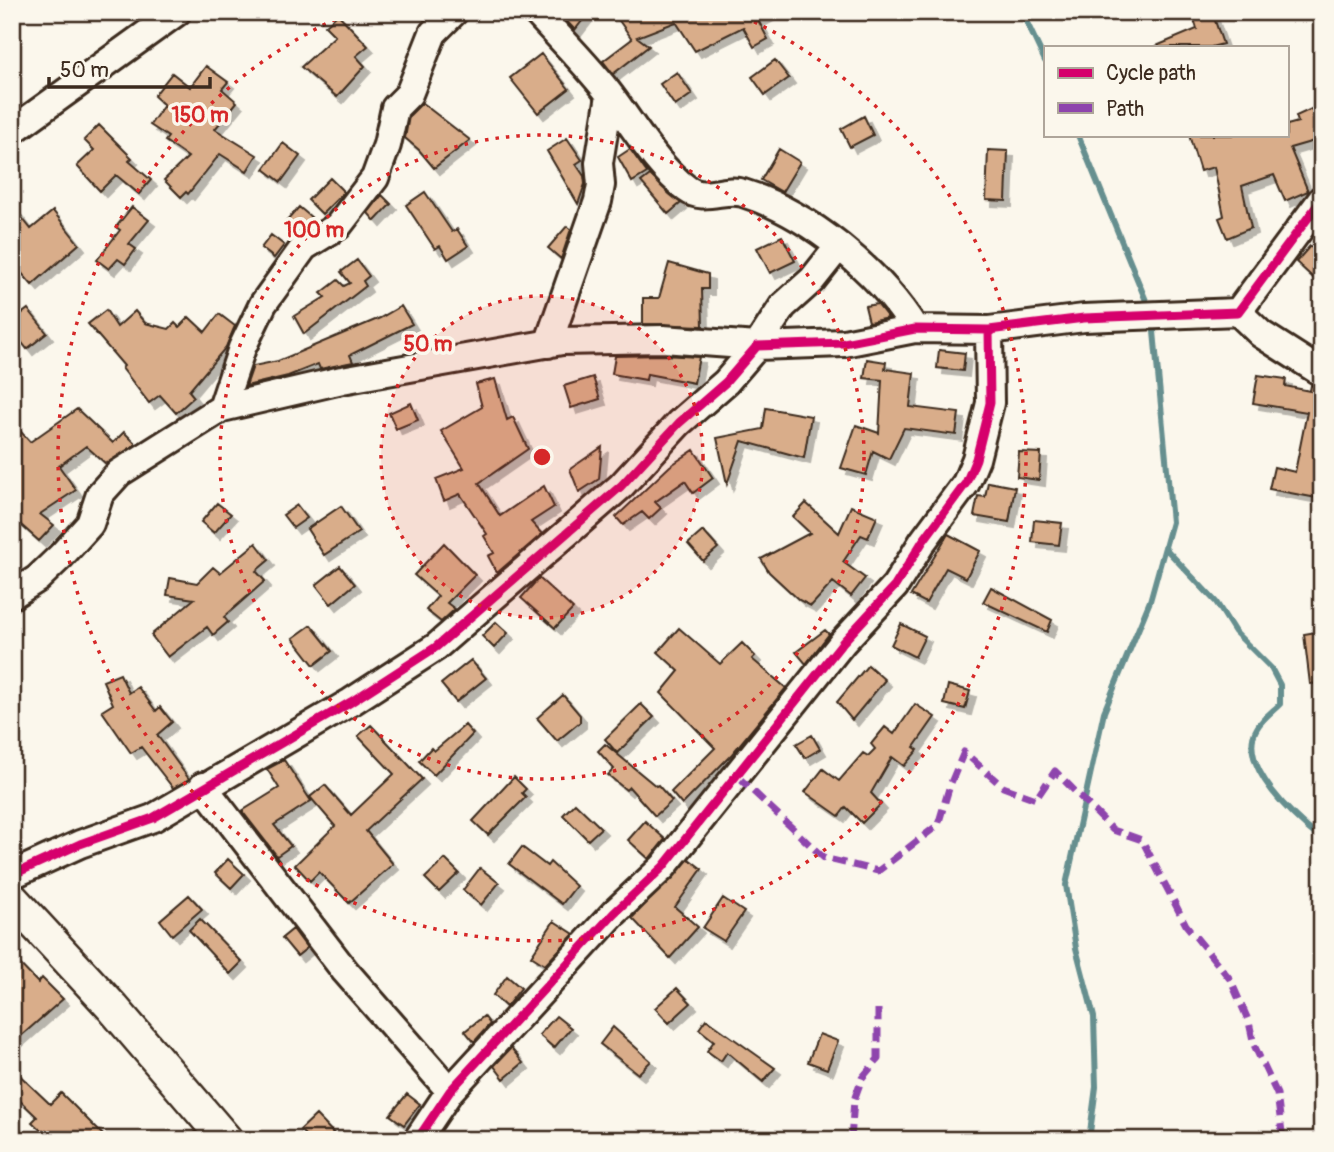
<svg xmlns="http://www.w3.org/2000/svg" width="1334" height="1152" font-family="Pangolin,sans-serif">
	<defs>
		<filter id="shadow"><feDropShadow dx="6" dy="6" stdDeviation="0" flood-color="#0004"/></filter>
	</defs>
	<rect width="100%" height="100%" fill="#fbf7ec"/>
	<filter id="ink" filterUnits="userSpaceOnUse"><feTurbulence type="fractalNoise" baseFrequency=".0143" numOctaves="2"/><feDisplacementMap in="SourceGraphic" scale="14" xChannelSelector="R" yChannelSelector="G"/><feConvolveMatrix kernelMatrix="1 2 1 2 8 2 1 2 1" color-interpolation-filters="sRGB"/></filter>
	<g filter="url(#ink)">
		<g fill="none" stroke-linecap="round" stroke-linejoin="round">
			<!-- stream -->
			<path stroke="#668f8f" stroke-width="6" d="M1022,12L1045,61
				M1078,135L1149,308
				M1165,548L1216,602L1235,632L1271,668L1280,685V704C1273,711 1262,719 1257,728C1235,765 1297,820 1322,840
				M1089,1140L1096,1087L1094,1017L1076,948L1066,885L1104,712L1150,601L1172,522L1153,321"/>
		</g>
		<!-- building -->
		<path fill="#d9ad8a" stroke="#3b2a1e" stroke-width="2" filter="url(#shadow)" d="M558,12H589L575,30Z
			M613,12H773L758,20L768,39L754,47L743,27L695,51L676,22L637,37L649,46L613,74L603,61L632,39Z
			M1192,12H1212L1223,44L1211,47H1154L1197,29Z
			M338,14L368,46L356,56L365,66L337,97L301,67L335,36L325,26Z
			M541,54L569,89L538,113L510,78Z
			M775,60L789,78L765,95L752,77Z
			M206,66L228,82L222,89L237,102L215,129L257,155L247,171L220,154L188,194L186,192L181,197L164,180L188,157L165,141L168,137L150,125L164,105L154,96L172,73L190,87Z
			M677,72L692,94L675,106L660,84Z
			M422,103L470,140L434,168L419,150L405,138L409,116Z
			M1322,104V132L1317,135H1321V139L1290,148L1308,191L1285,201L1274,175L1242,186L1251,228L1227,238L1219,218L1224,216L1214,167L1200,171L1189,135H1287V125L1298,122L1296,116Z
			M864,116L873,135L850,147L841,129Z
			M99,125L132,158L129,161L151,180L139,194L116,175L100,191L77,166L94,150L84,140Z
			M567,138L582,160L576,164L584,176L585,184L578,204L547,151Z
			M283,143L300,156L281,182L264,169Z
			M630,149L647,173L632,182L618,157Z
			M779,149L800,162L782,192L761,180Z
			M988,150L1008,151L1006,201L986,200Z
			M650,175L681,203L668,214L641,182Z
			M330,178L344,192L322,214L308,200Z
			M425,192L452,232L457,229L468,246L448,259L440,246L435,249L406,205Z
			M382,195L391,204L375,221L368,213Z
			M12,205L31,229L53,211L79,244L32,285L12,262Z
			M132,207L149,220L129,244L136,249L125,264L118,259L109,269L97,260L120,230L116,227Z
			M299,207L311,217L298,232L286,222Z
			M567,226L571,229L561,259L548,248Z
			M271,235L284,245L274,258L261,248Z
			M782,236L795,261L770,273L757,248Z
			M1310,246L1322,257V286L1296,262Z
			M357,260L369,276L363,281L366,286L304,334L294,316L325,297L321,293L338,280L344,286L350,283L341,272Z
			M669,263L708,274V289H702L703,326L643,324V298H659Z
			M877,304L888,318L869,322L865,306Z
			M401,306L412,324L350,355L353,362L320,369L318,364L288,376L246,386L253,366L278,361L380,318Z
			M28,309L47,333L27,349L12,330V321Z
			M106,310L117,327L135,311L145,323L169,329L175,323L179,327L189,317L205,332L219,314L235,326L226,347L189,391L194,397L176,413L160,395L149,403L122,368L124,366L88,324Z
			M939,350L965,353L963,371L937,368Z
			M663,355L699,357L694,383L647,374L646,380L612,374L615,356Z
			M867,359L886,362L885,369L914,373L910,407L959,413L956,435L904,428L889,459L873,451L866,475L841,468L856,425L879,433L882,380L864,378Z
			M1258,375L1286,379L1285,386L1310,391L1311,385L1322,389V499L1269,489L1274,467L1295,472L1307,412L1253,403Z
			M593,377L600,399L571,408L564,386Z
			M495,379L507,420L513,417L528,449L479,483L500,516L544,486L554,507L531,522L542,534L497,573L488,556L494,553L484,536L487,534L460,494L444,501L436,479L464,468L441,431L482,407L476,384Z
			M411,403L418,420L396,429L389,413Z
			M766,408L811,416L804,458L742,441L727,484L717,438L763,429Z
			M77,409L113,443L124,432L136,444L106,464L86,446L59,466L76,490L40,514L54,525L39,541L12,517V422L30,442Z
			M602,447L599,479L579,492L570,469Z
			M694,450L713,478L693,493L685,481L655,502L661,508L649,519L642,512L623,525L616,517L670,466Z
			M1019,452L1041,453L1039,480L1017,477Z
			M988,482L1015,487L1009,522L974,516L978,496L985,497Z
			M217,503L231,514L214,533L201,522Z
			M806,503L839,533L851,506L877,517L868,538L861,535L843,562L865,578L851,596L833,582L811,606L799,600L769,572L761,559L810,533L793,517Z
			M297,505L307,518L293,528L283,515Z
			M341,506L359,532L324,555L307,529Z
			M1034,520L1062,523L1059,545L1032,542Z
			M703,531L718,548L703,561L688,544Z
			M948,534L980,551L966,578L946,568L926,603L911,595Z
			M256,543L269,560L256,571L265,581L224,617L228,622L213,635L207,627L168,657L151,635L194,599L167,595L170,578L197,583L213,567L220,573Z
			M444,543L475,575L447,603L455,609L441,622L426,610L438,596L414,575Z
			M340,566L355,584L331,604L316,585Z
			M539,578L573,609L555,628L521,598Z
			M991,587L1052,620L1047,632L983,602Z
			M496,622L508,633L494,648L482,636Z
			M901,624L925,636L915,657L891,645Z
			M311,625L332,651L314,665L293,638Z
			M679,628L720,664L742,643L755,656L752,659L786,688L732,754L682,805L671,792L715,748L661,693L679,671L658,652Z
			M825,630L829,634L806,664L796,652Z
			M1322,631V683L1310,684L1304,634Z
			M471,660L486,678L456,702L441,684Z
			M868,665L885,680L852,720L837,702Z
			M120,674L129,693L138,687L156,711L160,707L172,722L157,735L189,779L173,788L141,747L131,753L102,711L113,704L103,681Z
			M948,685L970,691L965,709L944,704Z
			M563,695L580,715V722L557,741L537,718Z
			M641,704L654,717L617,753L605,739Z
			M915,704L935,717L914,747L918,750L904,766L892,757L871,793L881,804L862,823L846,807L839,816L805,792L823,769L839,781L863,753L868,756L875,749L871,744L885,727L894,734Z
			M371,725L422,779L366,831L393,864L349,903L319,872L310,881L295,865L335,826L310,797L325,785L351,815L394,774L358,736Z
			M465,725L473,734L434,775L419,761L431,748L434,751Z
			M812,735L820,749L805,758L796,744Z
			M605,744L656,786L658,785L672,801L655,816L629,787L626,790L608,775L614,769L598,751Z
			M284,760L311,801L274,825L291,846L277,856L242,811L279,788L267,769Z
			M514,777L526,789L522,793L526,797L488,835L473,821Z
			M575,803L601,828L588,840L563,815Z
			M645,821L665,839L649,859L628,840Z
			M522,847L547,866L550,862L576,886L562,904L509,864Z
			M228,859L244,874L231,888L215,873Z
			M445,859L459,873L439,892L425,878Z
			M689,859L702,869L675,907L698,927L670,958L632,918Z
			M480,868L499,883L481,905L463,890Z
			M189,895L202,909L172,935L160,920Z
			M723,898L744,912L724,941L703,928Z
			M200,919L242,962L230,974L189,930Z
			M554,921L574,934L545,965L531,956Z
			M293,929L307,948L297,956L282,938Z
			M12,956L38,983L42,978L63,999L12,1044Z
			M507,976L521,988L506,1007L493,995Z
			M677,988L691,1003L669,1023L655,1008Z
			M484,1016L490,1024L474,1042L465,1031Z
			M556,1016L571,1028L554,1048L539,1035Z
			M706,1019L775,1068L763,1082L727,1052L721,1061L707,1051L714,1041L699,1029Z
			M613,1027L651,1061L638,1074L600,1044Z
			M819,1034L838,1041L827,1069L808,1062Z
			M511,1048L523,1063L504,1079L494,1066Z
			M12,1068L50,1104L61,1093L108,1140H51L32,1122L37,1117L12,1093Z
			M407,1094L420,1104L404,1125L390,1115Z
			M316,1115L340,1140H310L300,1130Z"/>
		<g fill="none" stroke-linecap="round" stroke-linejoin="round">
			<!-- minor casing -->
			<g stroke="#3b2a1e" stroke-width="32">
				<path id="minor" d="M536,12C560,38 585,63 607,91C632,123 655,165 687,189C704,202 725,187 743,193C808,213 879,271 915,329
					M12,131L177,12
					M1238,312L1261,334L1322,373
					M548,344L598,201L601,185L599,163L610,95
					M222,408L242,348L263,304L304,247L338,226L375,178L387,145L395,108L409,94L433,33L454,12
					M12,595L37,579L61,556L90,524L100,494L119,473L222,408L342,380L562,341L663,339L757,346L783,306L812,280L839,246
					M203,786L345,971L450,1091
					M12,875L80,844L153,818L351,702L436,647L621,486L679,423L726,382L757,346L844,343L915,329L989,330L1084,318L1238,312L1322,199
					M417,1140L450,1091L614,913L663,867L843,642L895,586L923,541L966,483L976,459L990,403L989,330"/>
			</g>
			<!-- tertiary casing -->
			<g stroke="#3b2a1e" stroke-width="37">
				<path id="tertiary" d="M12,899L113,1008L226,1140"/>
			</g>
			<!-- minor -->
			<use href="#minor" stroke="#fbf7ec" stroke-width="26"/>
			<!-- tertiary -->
			<use href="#tertiary" stroke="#fbf7ec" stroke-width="32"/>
			<!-- quiet -->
			<path stroke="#8e44ad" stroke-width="7" stroke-dasharray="14 7" stroke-linecap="butt" d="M738,777L824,858L878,871L938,825L950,785L964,752L1003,787L1036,799L1055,771L1113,830L1142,840L1186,925L1230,979L1249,1022L1254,1045L1277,1094L1283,1140
				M851,1140L854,1100L862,1078L878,1059V1009"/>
			<!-- cycleway casing -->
			<g stroke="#fbf7ec" stroke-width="13">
				<path id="cycleway" d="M12,875L80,844L153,818L351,702L436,647L621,486L679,423L726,382L757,346L844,343L915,329L989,330L1084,318L1238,312L1322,199
					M417,1140L450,1091L614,913L663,867L843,642L895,586L923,541L966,483L976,459L990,403L989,330"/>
			</g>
			<!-- cycleway -->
			<use href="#cycleway" stroke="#d6006c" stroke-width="9"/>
		</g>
	</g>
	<!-- distance rings -->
	<circle cx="542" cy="457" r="161" fill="#d62828" fill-opacity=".12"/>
	<g fill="none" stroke="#d62828" stroke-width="3.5" stroke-dasharray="3.5 7">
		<circle cx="542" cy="457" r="161"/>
		<circle cx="542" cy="457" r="322"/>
		<path d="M735 13A484 484 0 1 1 349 13"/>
	</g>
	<circle cx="542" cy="457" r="10" fill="#d62828" stroke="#fbf7ec" stroke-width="3.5"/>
	<g font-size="21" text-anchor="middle" font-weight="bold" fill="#d62828" stroke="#fbf7ec" stroke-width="7" stroke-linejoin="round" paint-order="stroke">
		<text x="200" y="122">150 m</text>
		<text x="314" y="237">100 m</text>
		<text x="428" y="351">50 m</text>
	</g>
	<!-- margin -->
	<rect width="1334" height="1152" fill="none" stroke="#fbf7ec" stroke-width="42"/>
	<rect x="21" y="21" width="1292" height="1110" fill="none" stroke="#3b2a1e" stroke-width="2.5" filter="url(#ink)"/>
	<!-- legend -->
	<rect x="1044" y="46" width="245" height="91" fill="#fbf7ec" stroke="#aea59a" stroke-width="2"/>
	<rect x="1058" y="68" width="35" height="10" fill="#d6006c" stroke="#aea59a" stroke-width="2"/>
	<text x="1106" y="80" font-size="21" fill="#3b2a1e">Cycle path</text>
	<rect x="1058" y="103" width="35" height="10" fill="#8e44ad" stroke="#aea59a" stroke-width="2"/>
	<text x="1106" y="116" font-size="21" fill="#3b2a1e">Path</text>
	<!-- scale -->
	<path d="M49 77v10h161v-10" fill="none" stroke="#3b2a1e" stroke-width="3.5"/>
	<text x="60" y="77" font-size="21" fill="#3b2a1e" stroke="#fbf7ec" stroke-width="5" paint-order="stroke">50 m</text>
</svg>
